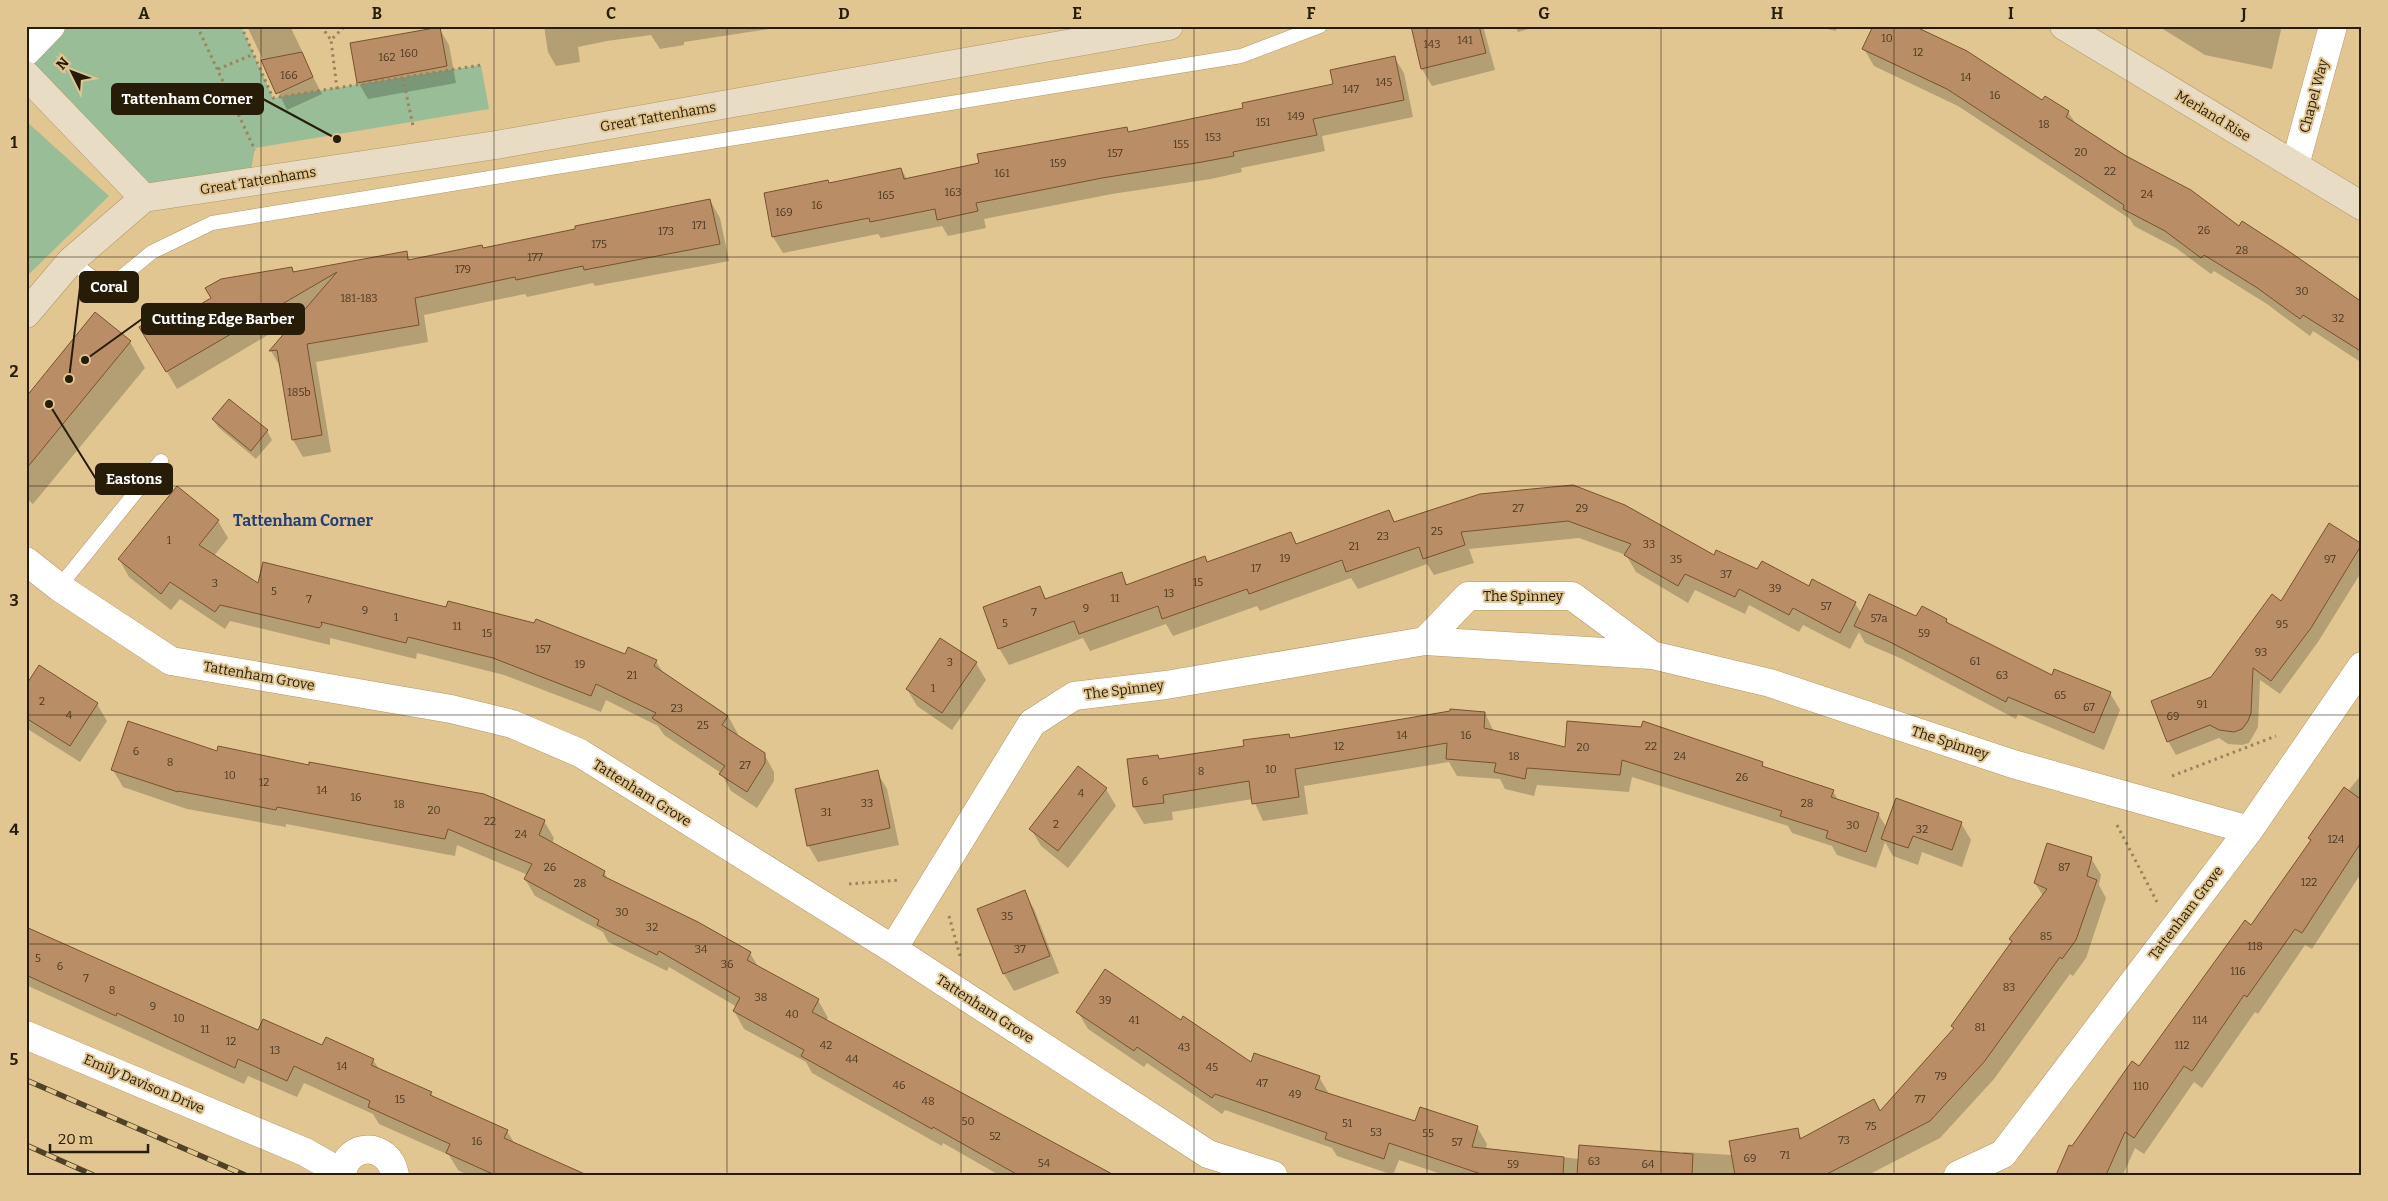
<svg xmlns="http://www.w3.org/2000/svg" width="2388" height="1201" font-family="Bitter,serif">
	<rect width="100%" height="100%" fill="#e2c692"/>
	<!-- green -->
	<path fill="#99bd96" d="M26,26H241L273,98L481,65L489,109L255,148L249,182L144,198L26,75Z
		M26,121L109,196L26,277Z"/>
	<!-- shadow -->
	<path fill="#0003" d="M247,26H290L303,53L301,54L322,94L287,110Z
		M544,26H776V28L684,42V45L660,49L651,35L607,41L578,47L580,62L556,66L548,52Z
		M1412,26H1483L1495,70L1432,86L1422,69Z
		M1515,26H1540L1518,32Z
		M1814,26H1837L1836,31Z
		M2158,26H2279L2281,30L2272,69L2205,55Z
		M439,28L449,45L456,83L368,99L358,82Z
		M1864,49L2043,102L2045,98L2068,112L2076,124L2362,302V363L2313,331L2310,336L2267,304L2214,271L2211,274L2176,248L2134,226L2130,219L1958,106L1874,66Z
		M1394,57L1404,73L1413,117L1322,136L1325,151L1241,168L1242,172L1211,179L1112,194L984,219L986,228L948,236L942,226L881,238L878,234L783,253L773,237L828,181L830,184L901,169L907,179L981,164L1126,128L1129,133L1245,109L1335,85Z
		M710,200L720,218L729,261L595,286L593,283L527,297L525,294L424,315L428,342L316,362L331,452L303,457L293,440L281,368L271,351L300,316L177,389L141,327L168,325L292,268L294,273L406,253L411,261L483,249Z
		M95,314L130,342L145,368L33,504L26,498V399Z
		M213,419L267,431L272,440L256,459L218,427Z
		M177,488L218,521L228,538L214,556L259,585L656,661L663,673L728,716L738,734L736,736L764,754L774,772V781L757,808L731,791L721,773L664,735L658,726L606,700L601,712L504,675L417,653L416,659L330,638V645L230,621L225,629L180,599L171,610L129,577L119,559Z
		M1480,495L1714,557L1855,603L1861,613L1946,620L1950,625L2053,676L2110,693L2120,710L2104,750L2018,714L2016,719L1900,658L1865,643L1859,632L1850,649L1803,625L1799,632L1749,605L1745,614L1695,590L1688,603L1636,572L1626,555L1579,538L1469,549L1474,563L1434,575L1427,564L1358,589L1351,578L1260,611L1257,606L1173,636L1166,624L1090,651L1083,638L1009,665L999,648L1040,588L1047,600L1121,573L1128,586L1207,563L1291,533L1297,545L1389,512L1395,522Z
		M2361,544L2362,571L2318,642L2280,694L2260,680L2258,727L2249,743L2242,745L2228,744L2219,738L2176,755L2168,741L2212,678L2281,603Z
		M976,663L986,680L952,730L917,706L907,689Z
		M26,687L97,704L107,721L80,762L26,728Z
		M1485,713L1494,732L1566,748L1762,763L1765,769L1833,791L1838,800L1878,814L1887,828L1961,823L1971,840L1962,867L1922,852L1918,865L1893,856L1885,842L1876,868L1837,855L1832,846L1792,833L1788,826L1632,777L1629,792L1537,785L1534,796L1505,789L1500,779L1457,776L1449,762L1304,786L1308,814L1263,821L1253,799L1172,812L1173,820L1144,824L1134,807L1160,761L1245,747L1289,735L1291,739Z
		M218,753L544,821L554,838L552,843L604,872L609,881L750,953L759,968L818,1000L828,1018L826,1021L1110,1175H999L943,1143L942,1146L812,1073L806,1062L744,1029L734,1011L737,1007L669,967L667,971L608,942L603,932L535,896L525,879L528,875L457,845L455,856L286,824V827L187,809L123,787L113,770Z
		M1078,768L1106,789L1116,806L1068,868L1041,846L1031,829Z
		M877,772L887,789L899,845L818,862L808,845Z
		M2362,774V872L2312,949L2305,945L2258,1014L2255,1012L2202,1088L2194,1082L2144,1154L2135,1148L2123,1175H2057L2073,1148L2251,926L2311,841L2309,838Z
		M2091,858L2101,875L2099,885L2106,898L2086,958L2073,976L2070,974L1994,1079L1940,1138L1868,1175H1444L1399,1160L1393,1175L1337,1156L1332,1148L1281,1130L1225,1110L1222,1114L1147,1063L1144,1067L1088,1029L1078,1012L1181,1022L1251,1064L1319,1077L1329,1094L1416,1123L1477,1127L1487,1144L1486,1149L1579,1159L1683,1155V1152L1732,1155L1797,1130L1802,1139L1880,1113L1954,1029L2012,942L2011,939L2043,896L2035,883Z
		M1024,892L1034,909L1059,973L1014,991L1004,974L979,910Z
		M26,928L148,984L150,982L259,1031L373,1060L379,1069L431,1093L434,1098L507,1131L515,1144L570,1175H467L458,1170L449,1155L379,1124L373,1114L304,1083L297,1097L248,1076L244,1084L26,985Z"/>
	<!-- building -->
	<path fill="#b98e67" stroke="#79522c" d="M1411,26H1479L1486,53L1421,69Z
		M1873,26H1914L1967,51L2042,100L2045,96L2069,111L2066,117L2126,156L2191,190L2239,226L2242,221L2287,250L2362,302V352L2303,315L2300,319L2256,287L2204,255L2201,258L2165,231L2123,209L2124,205L1947,89L1862,49Z
		M440,27L447,66L357,83L350,43Z
		M302,52L313,77L276,94L261,60Z
		M1395,56L1404,100L1313,119L1317,135L1233,152L1234,156L1202,162L1102,178L976,203L978,211L937,220L935,209L870,222L869,218L772,237L764,193L828,180L829,183L901,168L904,179L979,163L977,154L1127,127L1128,132L1243,108L1242,103L1333,84L1330,70Z
		M710,199L720,244L584,270L583,266L516,280L515,277L415,298L419,325L307,344L322,435L292,440L277,350L269,351L337,272L166,372L139,327L163,313L169,323L211,298L205,288L221,279L292,267L293,272L407,251L408,260L482,245L483,248L575,229V226Z
		M95,312L131,341L26,469V397Z
		M229,399L268,430L251,451L212,419Z
		M1573,485L1625,505L1714,555L1716,550L1757,569L1762,561L1809,586L1812,579L1856,602L1840,633L1793,608L1789,615L1739,589L1735,597L1685,574L1678,586L1624,555L1631,544L1568,521L1461,532L1465,545L1423,559L1419,547L1346,572L1342,560L1249,594L1247,589L1162,619L1158,606L1079,634L1074,621L998,649L983,607L1040,586L1045,599L1122,572L1126,585L1205,556L1207,562L1291,532L1296,544L1389,510L1394,522L1480,494Z
		M177,486L219,520L199,545L258,583L263,562L446,607L448,601L534,623L536,619L625,654L628,647L657,660L654,666L728,716L722,725L765,753V763L747,792L719,774L725,766L652,718L656,713L596,684L591,696L493,658L408,637L406,643L321,622L322,625L319,628L220,605L215,612L170,582L161,594L118,559Z
		M2329,523L2362,544L2311,628L2271,681L2253,668L2251,713L2248,721L2242,729L2234,732L2219,730L2210,725L2167,742L2151,701L2211,677L2272,594L2281,601Z
		M1869,594L1916,616L1922,606L1947,619L1946,622L2052,675L2054,669L2111,692L2094,733L2008,697L2006,702L1888,641L1854,626Z
		M940,638L977,662L942,713L906,689Z
		M39,665L98,703L70,746L26,718V685Z
		M1450,709L1485,712L1484,728L1565,747L1567,721L1641,727L1643,721L1763,762L1762,766L1834,790L1831,797L1879,813L1866,852L1826,838L1828,831L1780,816L1782,811L1622,760L1620,775L1527,768L1525,779L1494,772L1496,763L1446,759L1447,743L1295,769L1299,797L1252,804L1249,781L1163,795L1164,803L1133,807L1127,759L1158,755L1159,759L1244,746L1243,740L1289,734L1290,738L1450,711Z
		M128,721L217,751L218,746L309,765V762L484,794L545,820L539,835L605,871L603,876L698,922L751,952L747,960L819,999L812,1012L1114,1175H1018L933,1127L932,1129L801,1056L804,1050L733,1011L740,998L659,951L657,955L597,925L599,920L524,879L532,864L448,829L445,839L277,807L276,810L178,791V792L111,770Z
		M1078,766L1107,788L1058,851L1029,829Z
		M878,770L890,828L807,846L795,789Z
		M2344,787L2362,800V841L2302,933L2295,929L2247,997L2244,995L2192,1071L2184,1066L2134,1138L2125,1132L2106,1175H2056L2069,1145L2072,1146L2132,1061L2139,1066L2245,920L2251,925L2311,840L2308,838Z
		M1896,798L1962,822L1952,850L1913,836L1908,848L1881,839Z
		M2047,843L2092,857L2087,876L2097,880L2076,940L2062,959L2060,957L1984,1062L1930,1121L1825,1175H1735L1729,1141L1798,1128L1800,1139L1874,1099L1880,1111L1954,1028L1951,1026L2012,941L2009,939L2047,889L2034,883Z
		M1025,890L1050,956L1003,974L977,909Z
		M26,927L258,1030L263,1019L322,1045L326,1037L374,1059L371,1065L432,1092L430,1095L508,1130L504,1138L587,1175H495L446,1153L450,1144L368,1107L370,1101L294,1066L287,1081L238,1059L235,1068L117,1013L116,1016L26,975Z
		M1105,969L1181,1020L1183,1016L1251,1062L1254,1053L1320,1076L1315,1089L1415,1121L1420,1107L1478,1126L1472,1147L1564,1157L1563,1175H1484L1389,1143L1384,1159L1325,1139L1327,1133L1270,1113L1215,1094L1212,1098L1137,1047L1134,1051L1076,1012Z
		M1579,1145L1693,1154L1692,1175H1577Z"/>
	<g fill="none" stroke-linecap="round" stroke-linejoin="round">
		<!-- lane casing -->
		<g stroke="#b19764" stroke-width="15">
			<path id="lane" d="M71,261L107,289L152,252L212,223L1241,56L1320,26
				M59,587L161,461"/>
		</g>
		<!-- street casing -->
		<g stroke="#b19764" stroke-width="29">
			<path id="street" d="M26,52L51,26
				M2295,165L2333,26
				M26,561L59,587L171,661L451,709L512,724L580,753L893,949L1208,1154L1273,1175
				M1425,641L1468,596H1572L1652,655
				M893,949L1032,723L1074,696L1166,685L1425,641L1652,655L1770,683L2013,764L2249,830
				M26,1035L305,1152L342,1173
				M342,1175C346,1141 389,1141 395,1175
				M1958,1175L2003,1154L2249,830L2362,666"/>
		</g>
		<!-- secondary casing -->
		<g stroke="#b19764" stroke-width="29">
			<path id="secondary" d="M2064,26L2362,206
				M26,75L144,198
				M144,198L496,145L1169,26
				M26,314L71,261L144,198"/>
		</g>
		<!-- path -->
		<path stroke="#99845c" stroke-width="3" stroke-dasharray="2.5 4" stroke-linecap="butt" d="M197,26L255,150
			M241,26L273,98L481,65
			M321,26L331,40
			M218,69L254,54
			M403,78L413,126
			M337,89L331,40L345,26
			M2172,776L2276,736
			M2117,825L2157,902
			M849,884L900,880
			M949,916L960,956"/>
		<!-- lane -->
		<use href="#lane" stroke="#fff" stroke-width="14"/>
		<!-- street -->
		<use href="#street" stroke="#fff" stroke-width="28"/>
		<!-- secondary -->
		<use href="#secondary" stroke="#e8dcc5" stroke-width="28"/>
		<!-- rail casing -->
		<g stroke="#504226" stroke-width="5.5">
			<path id="rail" d="M26,1080L245,1175
				M26,1145L93,1175"/>
		</g>
		<!-- rail -->
		<use href="#rail" stroke="#e2c692" stroke-width="4" stroke-dasharray="11" stroke-linecap="butt"/>
	</g>
	<!-- grid -->
	<path fill="none" stroke="#261c07" stroke-width="1" stroke-opacity="0.55" d="M261,26V1175M494,26V1175M727,26V1175M961,26V1175M1194,26V1175M1427,26V1175M1661,26V1175M1894,26V1175M2127,26V1175M26,257H2362M26,486H2362M26,715H2362M26,944H2362"/>
	<g text-anchor="middle" dominant-baseline="central" stroke-width="4" stroke-linejoin="round" paint-order="stroke">
		<!-- number labels -->
		<g font-size="11" fill="#4b381f">
			<text x="1887" y="38">10</text>
			<text x="1465" y="40">141</text>
			<text x="1432" y="44">143</text>
			<text x="1918" y="52">12</text>
			<text x="409" y="53">160</text>
			<text x="387" y="57">162</text>
			<text x="289" y="75">166</text>
			<text x="1966" y="77">14</text>
			<text x="1384" y="82">145</text>
			<text x="1351" y="89">147</text>
			<text x="1995" y="95">16</text>
			<text x="1296" y="116">149</text>
			<text x="1263" y="122">151</text>
			<text x="2044" y="124">18</text>
			<text x="1213" y="137">153</text>
			<text x="1181" y="144">155</text>
			<text x="2081" y="152">20</text>
			<text x="1115" y="153">157</text>
			<text x="1058" y="163">159</text>
			<text x="2110" y="171">22</text>
			<text x="1002" y="173">161</text>
			<text x="953" y="192">163</text>
			<text x="2147" y="194">24</text>
			<text x="886" y="195">165</text>
			<text x="817" y="205">16</text>
			<text x="784" y="212">169</text>
			<text x="699" y="225">171</text>
			<text x="2204" y="230">26</text>
			<text x="666" y="231">173</text>
			<text x="599" y="244">175</text>
			<text x="2242" y="250">28</text>
			<text x="535" y="257">177</text>
			<text x="463" y="269">179</text>
			<text x="2302" y="291">30</text>
			<text x="359" y="298">181-183</text>
			<text x="2338" y="318">32</text>
			<text x="299" y="392">185b</text>
			<text x="1518" y="508">27</text>
			<text x="1582" y="508">29</text>
			<text x="1437" y="531">25</text>
			<text x="1383" y="536">23</text>
			<text x="169" y="540">1</text>
			<text x="1649" y="544">33</text>
			<text x="1354" y="546">21</text>
			<text x="1285" y="558">19</text>
			<text x="1676" y="559">35</text>
			<text x="2330" y="559">97</text>
			<text x="1256" y="568">17</text>
			<text x="1726" y="574">37</text>
			<text x="1198" y="582">15</text>
			<text x="215" y="583">3</text>
			<text x="1775" y="588">39</text>
			<text x="274" y="591">5</text>
			<text x="1169" y="593">13</text>
			<text x="1115" y="598">11</text>
			<text x="309" y="599">7</text>
			<text x="1826" y="606">57</text>
			<text x="1086" y="608">9</text>
			<text x="365" y="610">9</text>
			<text x="1034" y="612">7</text>
			<text x="396" y="617">1</text>
			<text x="1879" y="618">57a</text>
			<text x="1005" y="623">5</text>
			<text x="2282" y="624">95</text>
			<text x="457" y="626">11</text>
			<text x="487" y="633">15</text>
			<text x="1924" y="633">59</text>
			<text x="543" y="649">157</text>
			<text x="2261" y="652">93</text>
			<text x="1975" y="661">61</text>
			<text x="950" y="662">3</text>
			<text x="580" y="664">19</text>
			<text x="632" y="675">21</text>
			<text x="2002" y="675">63</text>
			<text x="933" y="688">1</text>
			<text x="2060" y="695">65</text>
			<text x="42" y="701">2</text>
			<text x="2202" y="704">91</text>
			<text x="2089" y="707">67</text>
			<text x="677" y="708">23</text>
			<text x="69" y="715">4</text>
			<text x="2173" y="716">69</text>
			<text x="703" y="725">25</text>
			<text x="1402" y="735">14</text>
			<text x="1466" y="735">16</text>
			<text x="1339" y="746">12</text>
			<text x="1651" y="746">22</text>
			<text x="1583" y="747">20</text>
			<text x="136" y="751">6</text>
			<text x="1514" y="756">18</text>
			<text x="1680" y="756">24</text>
			<text x="170" y="762">8</text>
			<text x="745" y="765">27</text>
			<text x="1271" y="769">10</text>
			<text x="1201" y="771">8</text>
			<text x="230" y="775">10</text>
			<text x="1742" y="777">26</text>
			<text x="1145" y="781">6</text>
			<text x="264" y="782">12</text>
			<text x="322" y="790">14</text>
			<text x="1081" y="793">4</text>
			<text x="356" y="797">16</text>
			<text x="867" y="803">33</text>
			<text x="1807" y="803">28</text>
			<text x="399" y="804">18</text>
			<text x="434" y="810">20</text>
			<text x="826" y="812">31</text>
			<text x="490" y="821">22</text>
			<text x="1056" y="824">2</text>
			<text x="1853" y="825">30</text>
			<text x="1922" y="829">32</text>
			<text x="521" y="834">24</text>
			<text x="2336" y="839">124</text>
			<text x="550" y="867">26</text>
			<text x="2064" y="867">87</text>
			<text x="2309" y="882">122</text>
			<text x="580" y="883">28</text>
			<text x="622" y="912">30</text>
			<text x="1007" y="916">35</text>
			<text x="652" y="927">32</text>
			<text x="2046" y="936">85</text>
			<text x="2255" y="946">118</text>
			<text x="701" y="949">34</text>
			<text x="1020" y="949">37</text>
			<text x="38" y="958">5</text>
			<text x="727" y="964">36</text>
			<text x="60" y="966">6</text>
			<text x="2238" y="971">116</text>
			<text x="86" y="978">7</text>
			<text x="2009" y="987">83</text>
			<text x="112" y="990">8</text>
			<text x="761" y="997">38</text>
			<text x="1105" y="1000">39</text>
			<text x="153" y="1006">9</text>
			<text x="792" y="1014">40</text>
			<text x="179" y="1018">10</text>
			<text x="1134" y="1020">41</text>
			<text x="2200" y="1020">114</text>
			<text x="1980" y="1027">81</text>
			<text x="205" y="1029">11</text>
			<text x="231" y="1041">12</text>
			<text x="826" y="1045">42</text>
			<text x="2182" y="1045">112</text>
			<text x="1184" y="1047">43</text>
			<text x="275" y="1050">13</text>
			<text x="852" y="1059">44</text>
			<text x="342" y="1066">14</text>
			<text x="1212" y="1067">45</text>
			<text x="1941" y="1076">79</text>
			<text x="1262" y="1083">47</text>
			<text x="899" y="1085">46</text>
			<text x="2141" y="1086">110</text>
			<text x="1295" y="1094">49</text>
			<text x="400" y="1099">15</text>
			<text x="1920" y="1099">77</text>
			<text x="928" y="1101">48</text>
			<text x="968" y="1121">50</text>
			<text x="1347" y="1123">51</text>
			<text x="1871" y="1126">75</text>
			<text x="1376" y="1132">53</text>
			<text x="1428" y="1133">55</text>
			<text x="995" y="1136">52</text>
			<text x="1844" y="1140">73</text>
			<text x="477" y="1141">16</text>
			<text x="1457" y="1142">57</text>
			<text x="1785" y="1155">71</text>
			<text x="1750" y="1158">69</text>
			<text x="1594" y="1161">63</text>
			<text x="1044" y="1163">54</text>
			<text x="1513" y="1164">59</text>
			<text x="1648" y="1164">64</text>
		</g>
		<!-- street labels -->
		<g font-size="14" fill="#261c07" stroke="#e2c692">
			<text transform="translate(2314 96) rotate(-75)">Chapel Way</text>
			<text transform="translate(2213 116) rotate(31)">Merland Rise</text>
			<text transform="translate(658 117) rotate(-10)">Great Tattenhams</text>
			<text transform="translate(258 181) rotate(-9)">Great Tattenhams</text>
			<text x="1523" y="596">The Spinney</text>
			<text transform="translate(259 676) rotate(10)">Tattenham Grove</text>
			<text transform="translate(1124 690) rotate(-7)">The Spinney</text>
			<text transform="translate(1950 743) rotate(18)">The Spinney</text>
			<text transform="translate(642 793) rotate(32)">Tattenham Grove</text>
			<text transform="translate(2186 913) rotate(-53)">Tattenham Grove</text>
			<text transform="translate(985 1009) rotate(33)">Tattenham Grove</text>
			<text transform="translate(144 1084) rotate(23)">Emily Davison Drive</text>
		</g>
		<!-- quarter labels -->
		<g font-size="16" font-weight="bold" fill="#243f76" stroke="#e2c692">
			<text x="303" y="520">Tattenham Corner</text>
		</g>
	</g>
	<!-- callouts -->
	<path fill="none" stroke="#261c07" stroke-width="2" d="M337 139L263 99M69 379L80 287M85 360L142 319M49 404L96 479"/>
	<g fill="#261c07" stroke="#e2c692" stroke-width="2">
		<circle cx="337" cy="139" r="5"/>
		<circle cx="69" cy="379" r="5"/>
		<circle cx="85" cy="360" r="5"/>
		<circle cx="49" cy="404" r="5"/>
	</g>
	<g fill="#261c07" stroke="#261c07" stroke-width="2">
		<rect x="112" y="84" width="151" height="30" rx="5"/>
		<rect x="80" y="272" width="58" height="30" rx="5"/>
		<rect x="142" y="304" width="162" height="30" rx="5"/>
		<rect x="96" y="464" width="76" height="30" rx="5"/>
	</g>
	<g font-size="15" text-anchor="middle" font-weight="bold" fill="#fff">
		<text x="187" y="104">Tattenham Corner</text>
		<text x="109" y="292">Coral</text>
		<text x="223" y="324">Cutting Edge Barber</text>
		<text x="134" y="484">Eastons</text>
	</g>
	<!-- border -->
	<rect width="2388" height="1201" fill="none" stroke="#e2c692" stroke-width="55"/>
	<!-- north arrow -->
	<g transform="translate(72 72) rotate(312)" stroke="#e2c692" stroke-width="4" paint-order="stroke">
	<path d="M0-4L9 19L0 12L-9 19Z" fill="#261c07"/>
	<text y="-8" font-size="14" font-weight="bold" text-anchor="middle" fill="#261c07">N</text>
	</g>
	<!-- scale -->
	<path d="M50 1144v8h98v-8" fill="none" stroke="#261c07" stroke-width="2.5"/>
	<text x="58" y="1144" font-size="15" fill="#261c07" stroke="#e2c692" stroke-width="4" paint-order="stroke">20 m</text>
	<rect x="28" y="28" width="2332" height="1146" fill="none" stroke="#261c07" stroke-width="2"/>
	<g font-size="16" text-anchor="middle" font-weight="bold" fill="#261c07">
		<text x="144" y="19">A</text>
		<text x="377" y="19">B</text>
		<text x="611" y="19">C</text>
		<text x="844" y="19">D</text>
		<text x="1077" y="19">E</text>
		<text x="1311" y="19">F</text>
		<text x="1544" y="19">G</text>
		<text x="1777" y="19">H</text>
		<text x="2011" y="19">I</text>
		<text x="2244" y="19">J</text>
		<text x="14" y="148">1</text>
		<text x="14" y="377">2</text>
		<text x="14" y="606">3</text>
		<text x="14" y="835">4</text>
		<text x="14" y="1065">5</text>
	</g>
</svg>
